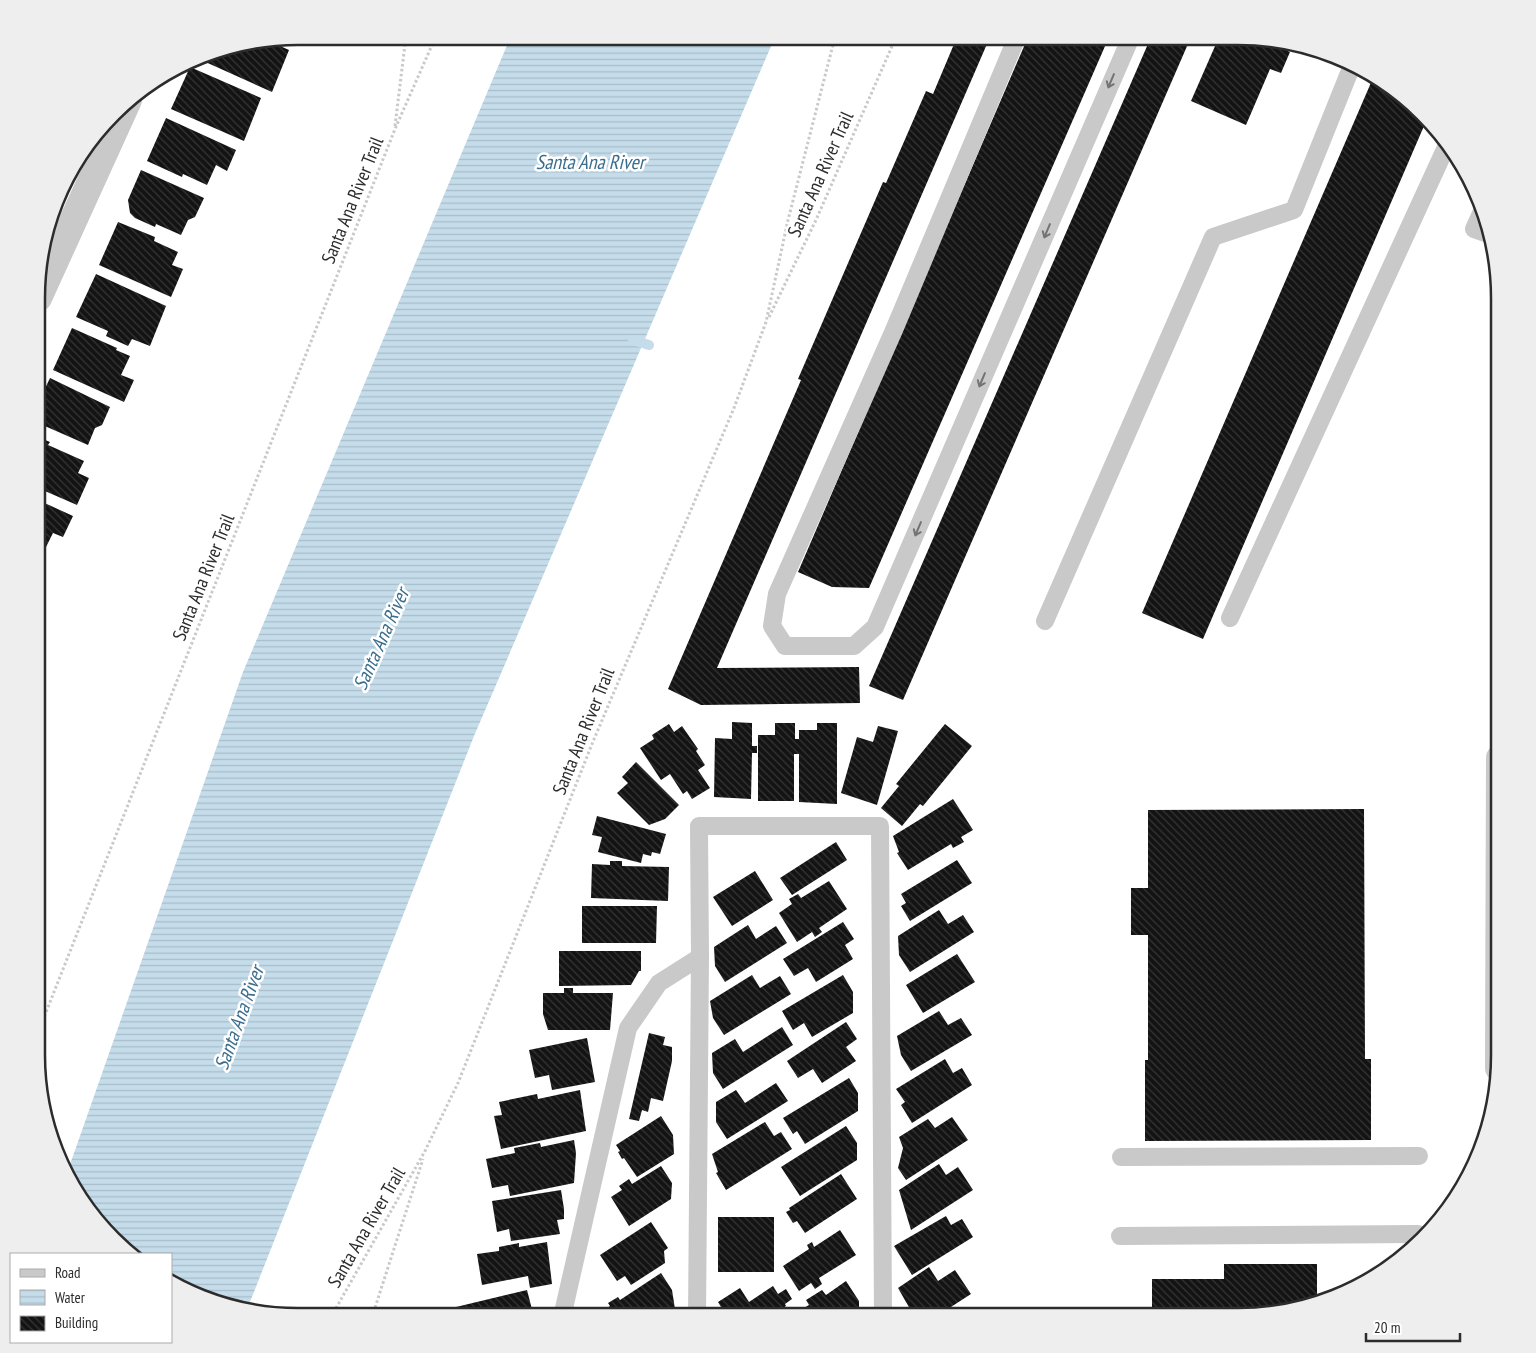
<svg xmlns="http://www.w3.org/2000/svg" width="1536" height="1353" font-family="'PT Sans Narrow',sans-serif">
	<defs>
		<pattern id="water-rules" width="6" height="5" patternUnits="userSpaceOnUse" patternTransform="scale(1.25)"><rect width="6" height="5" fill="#c5dcea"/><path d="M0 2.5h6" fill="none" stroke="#a9bdc9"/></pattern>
		<pattern id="building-back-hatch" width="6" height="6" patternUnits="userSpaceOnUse" patternTransform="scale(1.25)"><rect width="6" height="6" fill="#131313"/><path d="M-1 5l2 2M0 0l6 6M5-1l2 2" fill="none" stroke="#363636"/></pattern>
	</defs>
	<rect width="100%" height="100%" fill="#fff"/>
	<!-- water -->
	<path fill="url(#water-rules)" d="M511,36L775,37L474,736L246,1312L182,1290L171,1281V1254H136L101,1228L67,1173L243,672Z"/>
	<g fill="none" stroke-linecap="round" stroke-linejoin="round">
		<!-- stream -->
		<path stroke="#c5dcea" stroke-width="10" d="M633,340L649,345"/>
	</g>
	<!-- building -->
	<path fill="url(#building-back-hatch)" d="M957,37H990L717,668L859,667L860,703L701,705L668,689L801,380L798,379L883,182L886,183L926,91L933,94Z
		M1028,37H1109L869,588L832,587L798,572Z
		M1151,37H1191L903,700L869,686Z
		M1219,37H1256L1281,44L1280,47L1290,52L1281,73L1270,69L1246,125L1191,101Z
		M269,41L289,50L272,92L201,60L203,56L213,50Z
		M190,67L261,98L244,141L171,109Z
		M1373,78L1427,119L1203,639L1142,613Z
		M166,118L236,150L227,171L216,165L207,185L183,174L182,177L147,161Z
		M141,170L204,198L195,217L188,220L181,235L156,224L155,227L135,218L130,213L128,200Z
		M118,222L155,237L154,241L178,252L172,265L183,269L171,297L99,265Z
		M96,274L166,306L150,346L132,339L128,346L106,336L108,331L76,317Z
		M72,328L117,348L116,350L130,356L121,375L134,380L124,402L53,370Z
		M50,378L110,407L102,425L95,428L88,445L38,423V403Z
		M38,437L50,442L48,445L84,461L78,473L89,478L77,505L38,488Z
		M38,500L73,516L63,537L53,533L44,551L38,548Z
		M732,722L752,723V746H757V753H752L751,799L714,797L715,738L732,739Z
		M775,723H795V739H799V754H794V801H758V735H775Z
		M817,723H837V804L799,802V730H817Z
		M669,724L674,732L682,726L698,749L696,751L705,765L698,770L710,788L692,799L687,791L683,794L670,774L661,780L640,748L654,739L652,735Z
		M945,724L972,746L923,806L920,804L902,826L881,808L899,786L896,784Z
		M878,726L898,731L877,805L841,793L857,737L873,742Z
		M636,762L679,805L665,819L649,825L617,793L628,783L622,777Z
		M953,799L973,830L961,837L964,842L953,848L951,844L908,870L897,853L899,852L893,836Z
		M1364,809L1365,1059H1371V1140L1145,1141V1060H1148V935H1131V888H1148V810Z
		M597,816L666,834L660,854L652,852L651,856L643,854L641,863L598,852L602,837L592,835Z
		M836,842L847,860L792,895L780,878Z
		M957,860L972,883L910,921L901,906L906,903L901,894Z
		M610,861H622V866L669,867L668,901L591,898L592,864L610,865Z
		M755,871L773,900L732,926L713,897Z
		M829,881L847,909L819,928L822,932L815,937L812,932L797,942L779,913L792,904L789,899L798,894L801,898Z
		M582,906H657L656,943H582Z
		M939,910L948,924L963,915L974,932L910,972L899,955L898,936Z
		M843,922L854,939L845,945L853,959L816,982L808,968L794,976L783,959Z
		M748,925L756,939L776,926L787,943L725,982L715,966L714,947Z
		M559,951H641V971H639L631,985L559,986Z
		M957,954L975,982L923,1013L906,985Z
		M752,975L760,988L780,976L791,994L724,1035L713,1018L710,1001Z
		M843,975L853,992V1013L812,1037L804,1023L793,1030L782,1011Z
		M564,988H573V993H613L610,1030H548L543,1014V993H564Z
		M939,1011L948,1025L961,1018L972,1035L911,1071L901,1055L897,1036Z
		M846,1022L857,1039L846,1047L856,1061L822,1083L813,1069L798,1078L787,1061Z
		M782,1027L793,1045L723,1089L713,1073L712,1053L735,1039L743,1052Z
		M649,1033L665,1037L663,1045L672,1047V1061L663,1101L651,1098L648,1112L642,1110L639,1121L629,1119Z
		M587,1038L595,1082L552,1090L549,1075L535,1078L529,1050Z
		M945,1059L953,1073L962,1068L972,1085L912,1123L901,1105L905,1102L896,1089Z
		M849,1078L858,1093V1111L805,1144L797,1131L793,1134L783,1118Z
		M776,1083L788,1101L727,1139L716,1122V1102L736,1090L745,1103Z
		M580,1090L586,1131L501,1149L494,1116L502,1115L499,1102L537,1094L538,1099Z
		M661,1116L673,1135L674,1154L637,1177L624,1158L622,1159L618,1152L620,1151L616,1145Z
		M952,1117L968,1140L906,1180L898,1168L903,1148L899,1137L928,1119L935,1128Z
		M765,1122L774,1136L781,1132L792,1149L726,1190L716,1173L718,1172L712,1154Z
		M846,1126L857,1143V1160L800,1196L781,1167Z
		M574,1140L576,1153L574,1183L510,1196L508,1185L492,1188L486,1159L515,1153L514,1148L540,1143L541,1147Z
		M939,1164L946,1175L958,1167L973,1190L911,1230L899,1190Z
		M661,1166L672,1183L671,1199L629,1226L611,1197L622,1190L619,1186L629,1179L632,1184Z
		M841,1174L857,1199L805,1233L797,1221L793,1223L786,1212L790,1210L789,1208Z
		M561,1190L564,1209V1219L557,1220L560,1234L511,1241L509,1229L497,1232L492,1201Z
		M946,1216L951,1225L962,1219L973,1237L912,1275L894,1246Z
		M718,1217H774V1272H718Z
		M651,1222L668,1248L664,1251L665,1263L631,1285L625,1276L617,1281L600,1255Z
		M840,1230L856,1255L819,1278L822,1284L815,1289L811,1283L799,1291L783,1266L809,1249L807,1245L812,1242L814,1247Z
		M547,1242L552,1284L530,1288L528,1276L482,1285L477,1254L499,1251V1247L519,1243V1247Z
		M1224,1264H1317V1302L1255,1316H1152V1279H1224Z
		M929,1267L938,1281L955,1270L971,1294L937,1316H914L898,1288Z
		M661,1273L672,1290L675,1309L663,1317H598L597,1315L610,1306L608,1303L618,1297L620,1300Z
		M846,1281L859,1301V1307L843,1316H790L809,1305L806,1300L822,1290L826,1295Z
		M773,1286L778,1294L786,1289L792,1299L785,1304L786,1306L771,1316L727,1317L718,1302L740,1288L749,1302Z
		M527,1290L534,1317H458L456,1307Z"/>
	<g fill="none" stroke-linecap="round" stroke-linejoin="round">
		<!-- path -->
		<path stroke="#c9c9c9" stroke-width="3" stroke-dasharray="2.5 2.5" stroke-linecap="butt" d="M395,126L406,36
			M769,317L816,220L896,37
			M37,1035L395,129L436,36
			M331,1317L425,1151L458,1083L592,744L734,408L766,322L788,220L835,37
			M372,1317L423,1159"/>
		<!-- lane -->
		<path stroke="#c9c9c9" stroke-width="18" d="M1017,37L894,330L777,594L772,626L785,646H854L875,627L1131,37
			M1483,209L1474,229L1488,234
			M1230,618L1447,145
			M1045,621L1213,237L1294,210L1353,63
			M1121,1157L1419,1156
			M1120,1236L1418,1234
			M562,1317L628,1028L659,983L700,957
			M697,1317L700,957L699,826H880L883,1316"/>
		<!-- street -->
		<path stroke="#c9c9c9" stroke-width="28" d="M38,298L128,100
			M1499,1068L1500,758"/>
	</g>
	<!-- one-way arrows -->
	<defs><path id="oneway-shaft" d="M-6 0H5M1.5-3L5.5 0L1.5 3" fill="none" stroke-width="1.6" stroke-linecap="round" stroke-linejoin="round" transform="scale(1.25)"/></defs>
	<g stroke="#737373">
		<use href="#oneway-shaft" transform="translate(1111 81) rotate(113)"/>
		<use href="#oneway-shaft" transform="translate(1047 231) rotate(113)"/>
		<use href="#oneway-shaft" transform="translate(982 380) rotate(113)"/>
		<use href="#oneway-shaft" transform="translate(918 529) rotate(113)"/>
	</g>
	<g text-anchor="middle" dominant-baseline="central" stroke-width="5" stroke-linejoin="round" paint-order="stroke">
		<!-- street labels -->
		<g font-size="19" fill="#2c2c2c" stroke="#fff">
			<text transform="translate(820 174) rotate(-66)">Santa Ana River Trail</text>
			<text transform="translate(352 200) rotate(-68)">Santa Ana River Trail</text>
			<text transform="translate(203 577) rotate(-68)">Santa Ana River Trail</text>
			<text transform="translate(583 731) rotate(-68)">Santa Ana River Trail</text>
			<text transform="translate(366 1227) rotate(-60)">Santa Ana River Trail</text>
		</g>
		<!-- water labels -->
		<g font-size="20" font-style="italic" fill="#3b6e8d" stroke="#fff">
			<text x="590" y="162">Santa Ana River</text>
			<text transform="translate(381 639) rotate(-66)">Santa Ana River</text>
			<text transform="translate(239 1018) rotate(-70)">Santa Ana River</text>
		</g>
	</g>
	<!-- crop -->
	<path d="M0 0H1536V1353H0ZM298 45H1238A253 253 0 0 1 1491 298V1055A253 253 0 0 1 1238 1308H298A253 253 0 0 1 45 1055V298A253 253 0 0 1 298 45Z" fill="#eee" fill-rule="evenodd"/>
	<path fill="none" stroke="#2c2c2c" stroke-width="2.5" d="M298 45H1238A253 253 0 0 1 1491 298V1055A253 253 0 0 1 1238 1308H298A253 253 0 0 1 45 1055V298A253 253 0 0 1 298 45Z"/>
	<!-- legend -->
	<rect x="10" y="1253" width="162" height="90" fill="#ffffff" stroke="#ababab"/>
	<rect x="20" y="1269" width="25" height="8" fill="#c9c9c9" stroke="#ababab"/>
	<text x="55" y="1278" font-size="15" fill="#2c2c2c">Road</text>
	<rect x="20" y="1290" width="25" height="15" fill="url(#water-rules)" stroke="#ababab"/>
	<text x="55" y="1303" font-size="15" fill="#2c2c2c">Water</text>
	<rect x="20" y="1316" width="25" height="15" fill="url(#building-back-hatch)" stroke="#ababab"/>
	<text x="55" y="1328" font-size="15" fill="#2c2c2c">Building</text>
	<!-- scale -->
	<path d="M1366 1333v8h94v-8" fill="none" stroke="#2c2c2c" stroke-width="2.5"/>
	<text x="1374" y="1333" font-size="15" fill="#2c2c2c" stroke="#ffffff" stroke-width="4" paint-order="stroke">20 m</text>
</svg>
